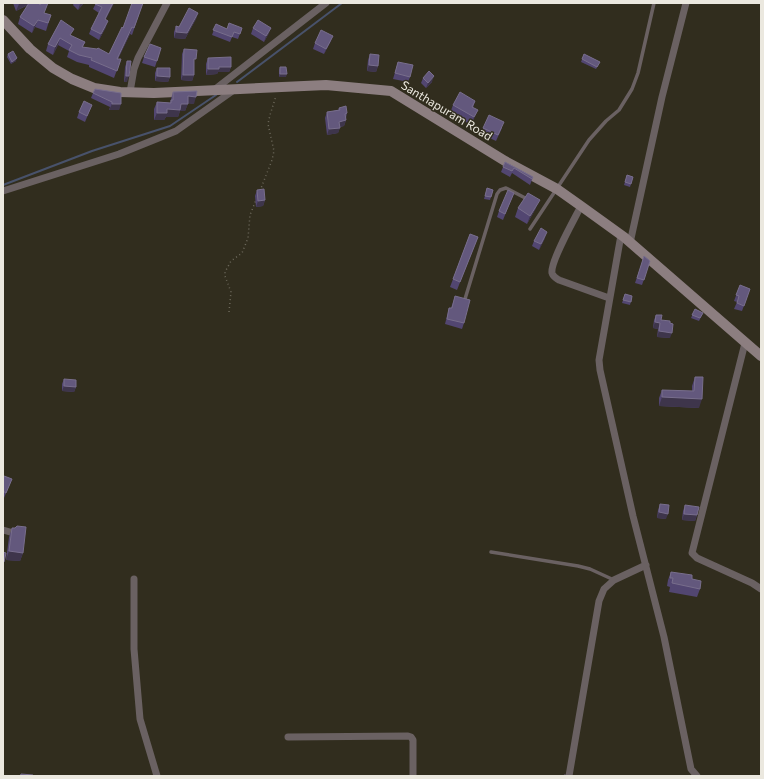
<svg xmlns="http://www.w3.org/2000/svg" width="764" height="779" font-family="Commissioner,sans-serif">
	<rect width="100%" height="100%" fill="#312d1e"/>
	<g fill="none" stroke-linecap="round" stroke-linejoin="round">
		<!-- stream -->
		<path stroke="#48526b" stroke-width="2" d="M237,82L342,3
			M3,185L92,151L170,126L216,95"/>
		<!-- path -->
		<path stroke="#6d695c" stroke-width="1.5" stroke-dasharray="1 3" stroke-linecap="butt" d="M260,191L272,160L274,151L268,124L270,115L276,96
			M229,312L231,292L225,276V272L231,261L242,253L248,238L250,215L256,200"/>
		<!-- service -->
		<path stroke="#6a6162" stroke-width="3.5" d="M530,229L589,140L606,121L619,110L632,89L638,73L654,3
			M465,299L497,194L500,190L506,188L529,200
			M491,552L578,566L590,569L614,580"/>
		<!-- minor -->
		<path stroke="#6a6162" stroke-width="7" d="M214,90L326,3
			M130,92L134,69L138,58L167,3
			M3,191L119,154L176,131L234,90
			M581,206C575,218 550,262 552,273C553,277 556,278 559,280L609,298
			M621,235L599,360L600,370L633,516L664,637L691,769L697,776
			M630,243L662,97L686,3
			M745,343L692,553L697,558L752,583L761,589
			M3,530L10,532
			M134,579V649L140,719L157,776
			M288,737L408,736L411,737L413,740V776
			M569,776L599,601L604,589L614,580L646,565"/>
		<!-- secondary -->
		<path stroke="#8c7e80" stroke-width="10" d="M3,20L30,49L53,68L72,79L94,88L120,92L154,93L326,85L391,91L505,161L557,189L581,206L624,237L761,356"/>
	</g>
	<!-- wall -->
	<path fill="#524671" d="M13,3H39L44,13L51,15L46,31L35,27L32,33L18,24L20,17L28,5L16,11Z
		M74,3H84L78,10L73,5Z
		M96,3H114L105,20L106,27L99,40L89,34L91,29L99,13L93,9Z
		M143,3L132,35L130,34L118,59H121L114,78L89,67V65L77,62L67,57L69,51L58,45L53,55L46,51L48,44L61,20L71,36L85,42L83,47L109,54L123,28Z
		M198,13L196,19L185,39L174,38V32L176,26L179,27Z
		M216,24L227,29L242,28L238,39L232,37L230,42L212,35Z
		M253,28L269,33L264,42L251,34Z
		M331,41L324,54L313,49L315,43Z
		M161,48L155,67L142,63L144,57Z
		M184,49L194,63V75L192,81L181,80L182,54Z
		M8,54L16,61L11,64L7,57Z
		M370,54L378,66L376,72L367,71L368,60Z
		M584,54L600,62L596,69L581,62Z
		M208,58L231,67L229,72H218L217,74L206,75V64Z
		M127,61V82H124L125,67Z
		M398,62L410,77L408,82L393,79Z
		M280,67L286,77H279V70Z
		M157,68L170,77L168,82L155,81V73Z
		M423,78L432,82L426,88L421,83Z
		M173,92L194,104L188,103L185,111H180L178,117H166L164,120H154V109L157,102L170,103L171,99Z
		M93,93H121L119,110H109L110,107L91,98Z
		M475,101L473,108L474,119L471,125L450,113L453,105Z
		M92,105L85,122L77,118L79,112Z
		M339,108L347,113L346,118V120L344,126L340,127L338,133L327,135L325,118L327,112L338,110Z
		M483,128H502L496,141L481,134Z
		M505,162L533,177L530,185L512,173L510,177L501,172Z
		M627,175L633,177L630,187L624,185Z
		M487,188L493,190L490,200L484,199Z
		M257,190L265,200L263,206L256,207L255,196Z
		M514,193L503,220L497,217L499,211Z
		M518,208H536L527,224L515,217Z
		M470,234L478,237L457,290L450,287Z
		M545,238L539,250L532,246L534,241Z
		M644,256L650,261L642,285L635,283Z
		M740,285L750,289L742,311L734,309L737,302L734,301Z
		M625,294L632,296L630,305L622,303Z
		M455,296L464,323L462,329L445,324L449,308H451Z
		M695,309L703,313L699,321L691,318Z
		M656,315L661,320L670,338L657,337L658,329L653,328L654,320Z
		M695,377L699,408L659,406V398L662,390L692,391V386Z
		M64,379L76,387L74,392L62,391V384Z
		M3,478L12,479L4,498H3Z
		M660,504L666,519L657,518L658,510Z
		M685,505L697,515L695,521L682,520L683,511Z
		M12,528L23,553L20,561L6,560L9,537Z
		M671,572L692,579L700,589L697,597L669,592L670,587L667,586L668,580Z"/>
	<!-- shaded-wall -->
	<path fill="#3e354b" d="M21,3H31L16,11L19,4Z
		M81,3H84L78,10L80,4Z
		M113,3H114L103,25L105,19Z
		M198,13L196,19L185,39L174,38L176,32Z
		M38,20L35,27L32,33L34,26Z
		M108,21L106,27L99,40L101,34Z
		M132,27L130,34L114,66L117,59Z
		M271,28L269,33L264,42L266,36Z
		M333,36L331,41L324,54L326,49Z
		M60,38L58,45L53,55L55,47Z
		M17,58L16,61L11,64L12,62Z
		M369,65L378,66L376,72L367,71Z
		M219,67H231L229,72H218L217,74L206,75L208,69Z
		M280,74H287L286,77H279Z
		M183,75H194L192,81L181,80Z
		M126,76H129L127,82H124Z
		M157,76L170,77L168,82L155,81Z
		M434,76L432,82L426,88L428,83Z
		M188,96L196,97L194,104L186,103Z
		M112,104H121L119,110H109Z
		M181,104H188L185,111H180L178,117H166L164,120H154L157,113L167,109Z
		M478,110L474,119L471,125L474,117Z
		M346,120L344,126L337,127L339,122Z
		M340,128L338,133L327,135L329,129Z
		M265,200L263,206L256,207L258,201Z
		M540,200L536,208L527,224L530,216Z
		M547,232L545,238L539,250L541,244Z
		M655,322L660,323L658,329L653,328Z
		M659,331L672,333L670,338L657,337Z
		M64,386L76,387L74,392L62,391Z
		M662,397L702,399L699,408L659,406Z
		M659,512L668,514L666,519L657,518Z
		M684,514L697,515L695,521L682,520Z
		M9,551L23,553L20,561L6,560Z"/>
	<!-- building -->
	<path fill="#63587d" stroke="#786e8c" d="M29,3H39L40,5L41,3H48L44,13L51,15L48,23L38,20L34,26L20,17Z
		M96,3H113L105,19L108,21L101,34L91,29L102,7L95,4Z
		M132,3H143L134,28L132,27L117,59H121L117,71L91,60L92,58L79,55L69,50L72,45L60,38L55,47L48,44L61,20L74,29L70,35L85,42L82,47L97,49L98,48L109,54L122,27L123,28Z
		M189,8L198,13L187,33L176,32V26L179,27Z
		M258,20L271,28L266,36L253,28Z
		M229,23L242,28L240,34L234,32L232,37L213,30L216,24L227,29Z
		M321,30L333,36L326,49L315,43Z
		M150,44L161,48L157,61L144,57Z
		M184,49L197,50L196,59H194V75H183Z
		M13,51L17,58L12,62L8,54Z
		M370,54L379,55L378,66L369,65Z
		M584,54L600,62L597,67L582,59Z
		M231,57V67H219V69H208V58Z
		M127,61H131L129,76H126Z
		M398,62L413,65L410,77L395,73Z
		M280,67H286L287,74H280Z
		M157,68H170V77L157,76Z
		M429,71L434,76L428,83L423,78Z
		M95,89L121,93V104H112V102L93,93Z
		M197,91L196,97L188,96V104H181L180,110L167,109V113H157V102L171,103V100H173V92Z
		M460,92L475,101L472,107L478,110L474,117L453,105Z
		M84,101L92,105L87,116L79,112Z
		M346,106L347,113L345,114L346,120L339,122L340,128L329,129L327,112L340,110L339,108Z
		M489,115L504,122L498,135L483,128Z
		M505,162L533,177L532,179L514,168L512,171L503,167Z
		M627,175L633,177L631,184L625,182Z
		M487,188L493,190L491,197L485,196Z
		M264,189L265,200L258,201L257,190Z
		M508,190L514,193L505,214L499,211Z
		M528,193L540,200L530,216L518,208Z
		M541,228L547,232L541,244L534,241Z
		M470,234L478,237L460,282L453,279Z
		M644,256L650,261L644,280L637,278Z
		M740,285L750,289L744,306L737,303L739,296L736,295Z
		M625,294L632,296L631,302L623,300Z
		M455,296L470,300L464,323L447,319L449,308H452Z
		M695,309L703,313L700,318L692,315Z
		M656,315H662L661,320L670,321V323L673,324L672,333L659,331L660,323L655,322Z
		M695,377H703L702,399L662,397V390L694,391Z
		M64,379L76,380V387L64,386Z
		M4,476L12,479L6,493L3,491V478Z
		M660,504L669,505L668,514L659,512Z
		M685,505L699,507L697,515L684,514Z
		M17,526L26,527L23,553L9,551L12,528H15Z
		M3,552L6,553L4,562H3Z
		M671,572L692,575V579L701,581L700,589L672,583L673,578H670Z
		M21,774L33,775L32,776H20Z
		M564,775L570,776H563Z"/>
	<g text-anchor="middle" dominant-baseline="central" stroke-width="3" stroke-linejoin="round" paint-order="stroke">
		<!-- street labels -->
		<g font-size="12" fill="#ebe8df" stroke="#312d1e">
			<text transform="translate(447 110) rotate(31)">Santhapuram Road</text>
		</g>
	</g>
	<!-- border -->
	<rect width="764" height="779" fill="none" stroke="#ebe8df" stroke-width="8"/>
</svg>
